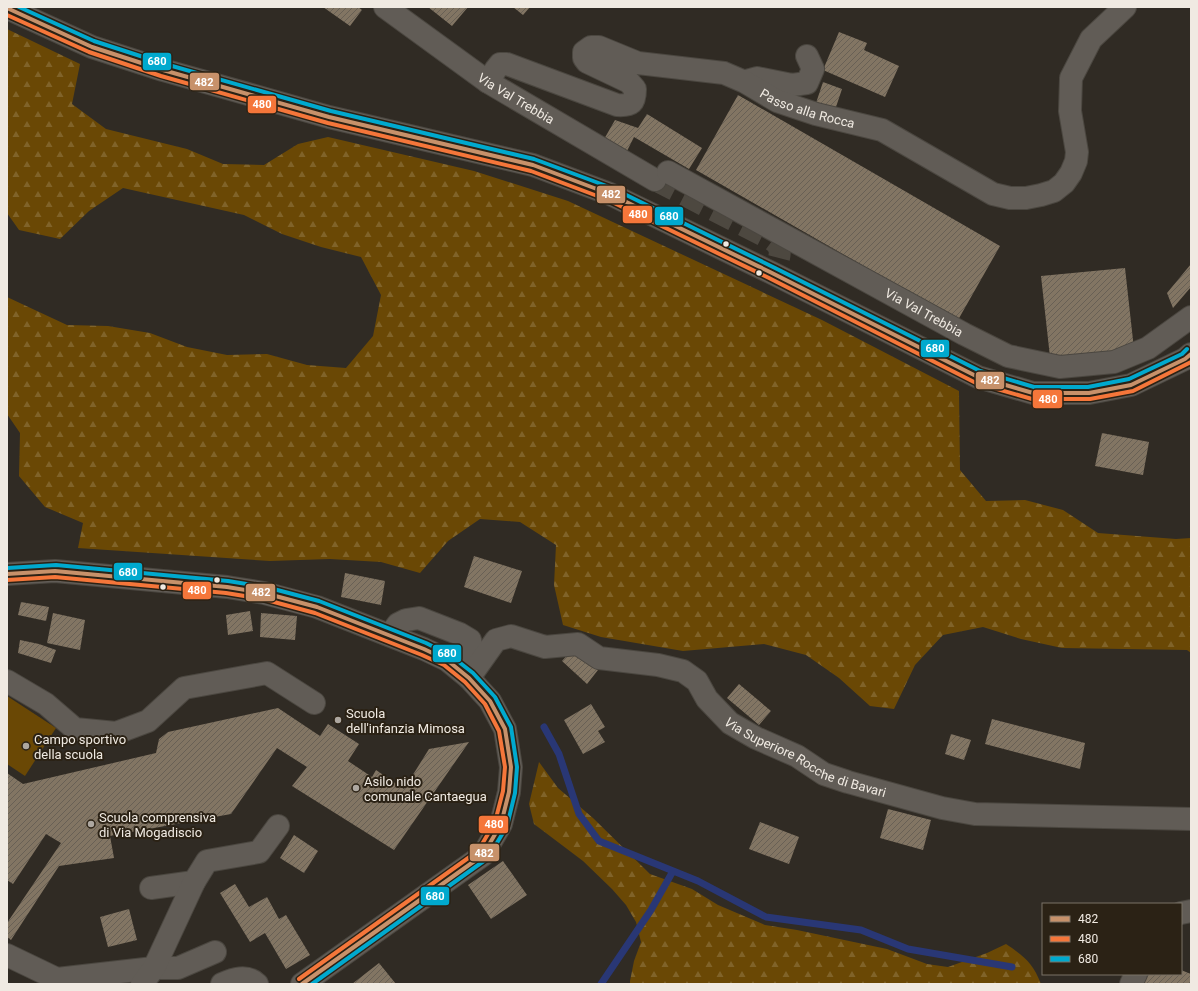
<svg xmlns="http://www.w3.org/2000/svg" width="1198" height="991" font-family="Roboto,sans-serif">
	<defs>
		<pattern id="forest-firs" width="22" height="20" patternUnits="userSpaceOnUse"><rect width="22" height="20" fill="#6a4805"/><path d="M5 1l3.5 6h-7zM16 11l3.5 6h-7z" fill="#806329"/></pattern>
		<pattern id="building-hatch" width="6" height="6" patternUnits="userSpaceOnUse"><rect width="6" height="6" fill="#827563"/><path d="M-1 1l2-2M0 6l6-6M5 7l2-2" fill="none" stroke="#686055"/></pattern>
	</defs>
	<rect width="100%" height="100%" fill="#302b24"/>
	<!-- green -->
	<path fill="#6a4805" d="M7,696L56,728L25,776L7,764Z"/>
	<!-- forest -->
	<path fill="url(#forest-firs)" d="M7,29L80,64L72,104L106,129L187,149L223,164L264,165L298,144L328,137L474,171L568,201L822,320L959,391L960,470L986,501L1025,500L1063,510L1098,533L1176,539L1191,538V653L1187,650L1062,648L1021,639L983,627L943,635L915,665L894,709L870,706L839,678L806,655L764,644L683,651L601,637L563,625L554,585L556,545L520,522L480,519L448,541L420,573L381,562L330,559L270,561L78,548L83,523L45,507L19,476L20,433L7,414V297L67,325L108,326L150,333L187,347L227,355L267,354L307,365L346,368L373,336L381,295L361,257L321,247L282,234L244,215L123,188L89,211L60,239L19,230L7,213Z
		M539,762L558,788L593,818L650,874L692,889L718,905L765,925L797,930L887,949L927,964L948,967L987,953L1006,944C1024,956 1033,963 1041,984H630V981L634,961L641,942L636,922L626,905L612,889L583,861L534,824L529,804Z"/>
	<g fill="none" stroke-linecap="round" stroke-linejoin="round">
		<!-- stream -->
		<path stroke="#293775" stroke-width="7" d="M544,727L559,754L579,814L599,841L698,881L766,917L861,930L908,949L1012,967
			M601,984L651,910L673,871"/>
	</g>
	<!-- building -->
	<path fill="url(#building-hatch)" d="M323,7H358L362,10L350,26Z
		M428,7H468L452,26Z
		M513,7H530L523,15Z
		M839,32L867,43L864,50L899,66L885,97L823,70Z
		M823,82L842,89L835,110L816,103Z
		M738,95L1000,246L958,320L696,170Z
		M647,114L702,148L689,169L634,137L626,153L603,141L615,120L638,128Z
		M1191,264V287L1173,308L1167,293Z
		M1125,268L1134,349L1050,357L1041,276Z
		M1102,433L1149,442L1143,475L1095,466Z
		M474,556L522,571L511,603L464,587Z
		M345,573L385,581L381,605L341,597Z
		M21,602L49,607L46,621L18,615Z
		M250,611L253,631L228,635L226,615Z
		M53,613L85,620L80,650L47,643Z
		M261,613L297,616L295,640L260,637Z
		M20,640L39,644L56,650L51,663L18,653Z
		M573,649L598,670L587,684L562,661Z
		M739,684L771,711L759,725L727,698Z
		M591,704L605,727L598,731L605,742L583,754L564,720Z
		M278,708L320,736L328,724L359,744L348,761L372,777L376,770L404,789L429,749L469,742L394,850L292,786L307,767L277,748L231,814L110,836L114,858L59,866L11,940L7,937V923L61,843L46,834L13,884L7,880V773L23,784L156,753L159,739L168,732Z
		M992,719L1085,743L1080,769L985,744Z
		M951,734L971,740L964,760L945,754Z
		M888,809L931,820L923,850L880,838Z
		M760,822L799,837L789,864L749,849Z
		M294,835L318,851L304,873L280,858Z
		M503,861L527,895L491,919L468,885Z
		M235,884L249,907L267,897L279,919L286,915L310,955L286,969L265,933L250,942L220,893Z
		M129,909L137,940L108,947L100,917Z
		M379,963L396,984H352Z
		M1181,970L1191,974V984H1142L1146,974H1181Z"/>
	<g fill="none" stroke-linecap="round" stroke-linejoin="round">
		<!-- minor-tunnel -->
		<path stroke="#4d4840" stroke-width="22" stroke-dasharray="22 11" stroke-linecap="butt" d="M655,180L772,240C779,245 781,250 779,258"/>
		<!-- minor casing -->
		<g stroke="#4b4740" stroke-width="24">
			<g id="minor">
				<path id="s1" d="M385,7L488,82L655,180"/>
				<path d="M7,8L92,47L163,70L329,117L533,165L610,194L772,273L978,377L1033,393H1089L1131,385L1185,359L1191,354"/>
				<path d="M746,81L757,78L792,85L807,83L813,69L807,56"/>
				<path id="s2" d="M488,82L496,69L500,64H507L617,105C632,106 635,103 635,89L629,82L587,62L584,58V52L591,47H599L638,63L724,73L745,82L777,101L816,114L882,130L993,194L1010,198H1026L1041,195L1054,191L1064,183L1071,173L1076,161L1077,152L1070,111L1071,78L1091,39L1125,7"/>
				<path id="s3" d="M668,172L964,334L1008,356L1060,367L1114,362L1148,348L1191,317"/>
				<path d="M7,574L55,571L227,587L264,593L317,607L424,649L447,660L469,678L490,701L505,729L511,767L509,792L501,824L483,855L302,984"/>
				<path d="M390,635L398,624L406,620L419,618L460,634L470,640L473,653L469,676"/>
				<path id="s4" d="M469,678L496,640L511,636L545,647L578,644L599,658L658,665L683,671L697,681L707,699L730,723L756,738L797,756L824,774L848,782L942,808L975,814L1191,819"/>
				<path d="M7,681L46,704L75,729L116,733L148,721L184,688L267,673L314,703"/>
				<path d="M151,888L194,882"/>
				<path d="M1181,913L1191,911"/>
				<path d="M7,955L57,979L154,968H178L215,952"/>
				<path d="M142,984L154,968L194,882L207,861L259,852L278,826"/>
				<path d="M222,984C233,979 247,974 257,984"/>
				<path d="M1131,984L1136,974"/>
			</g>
		</g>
		<!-- minor -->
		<use href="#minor" stroke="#615c56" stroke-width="22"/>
		<!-- bus-1 casing -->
		<g stroke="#2b2215" stroke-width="7">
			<path id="bus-1" d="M7,8L92,47L163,70L329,117L533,165L610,194L772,273L978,377L1033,393H1089L1131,385L1185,359L1191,354
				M7,574L55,571L227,587L264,593L317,607L424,649L447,660L469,678L490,701L505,729L511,767L509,792L501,824L483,855L302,984"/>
		</g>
		<!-- bus-2 casing -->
		<g stroke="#2b2215" stroke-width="7">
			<path id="bus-2" d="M7,15L89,52L161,76L328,123L531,171L608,200L769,278L976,383L1032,399H1090L1133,391L1191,362
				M7,580L55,577L226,593L263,599L315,613L422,655L444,665L465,682L485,704L499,731L505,767L503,791L495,822L478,851L299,979"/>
		</g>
		<!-- bus-3 casing -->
		<g stroke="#2b2215" stroke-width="7">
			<path id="bus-3" d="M19,7L94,41L165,64L331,111L534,159L612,188L775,268L980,371L1034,387H1088L1129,379L1182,354L1187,349
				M7,568L56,565L228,581L266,587L319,601L426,643L450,655L473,673L495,697L511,727L517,767L515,793L507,826L488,858L312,984"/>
		</g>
		<!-- bus-1 -->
		<use href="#bus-1" stroke="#c7916a" stroke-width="4"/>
		<!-- bus-2 -->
		<use href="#bus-2" stroke="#f5763a" stroke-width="4"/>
		<!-- bus-3 -->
		<use href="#bus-3" stroke="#00a9ce" stroke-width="4"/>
	</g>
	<!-- markers -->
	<g fill="#f0eae2" stroke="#2b2215" stroke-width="1.5">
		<circle cx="726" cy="244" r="3.5"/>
		<circle cx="759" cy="273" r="3.5"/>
		<circle cx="217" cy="580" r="3.5"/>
		<circle cx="163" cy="587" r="3.5"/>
	</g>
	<g fill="#ada7a0" stroke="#2b2215" stroke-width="1.5">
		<circle cx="338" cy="720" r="4"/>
		<circle cx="26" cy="746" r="4"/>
		<circle cx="356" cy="788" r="4"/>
		<circle cx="91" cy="824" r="4"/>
	</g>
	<g text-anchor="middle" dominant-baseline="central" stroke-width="4" stroke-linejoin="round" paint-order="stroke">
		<!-- street labels -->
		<g font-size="13" fill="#f0eae2" stroke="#2b2215">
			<text stroke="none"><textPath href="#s1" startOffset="160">Via Val Trebbia</textPath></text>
			<text stroke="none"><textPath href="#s2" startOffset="479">Passo alla Rocca</textPath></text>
			<text stroke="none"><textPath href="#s3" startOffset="292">Via Val Trebbia</textPath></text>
			<text stroke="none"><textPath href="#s4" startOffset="396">Via Superiore Rocche di Bavari</textPath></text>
		</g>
		<!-- poi labels -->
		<g font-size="13" fill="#f0eae2" stroke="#2b2215" text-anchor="start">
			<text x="346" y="713">Scuola<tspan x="346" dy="15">dell'infanzia Mimosa</tspan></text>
			<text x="34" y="739">Campo sportivo<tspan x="34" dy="15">della scuola</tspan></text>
			<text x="364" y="781">Asilo nido<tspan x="364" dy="15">comunale Cantaegua</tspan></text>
			<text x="99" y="817">Scuola comprensiva<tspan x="99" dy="15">di Via Mogadiscio</tspan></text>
		</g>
	</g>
	<g stroke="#2b2215" stroke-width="1.5">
		<rect x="142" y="52" width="30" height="19" rx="4" fill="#00a9ce"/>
		<rect x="189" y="72" width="31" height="19" rx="4" fill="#c7916a"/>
		<rect x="247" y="95" width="30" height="19" rx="4" fill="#f5763a"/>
		<rect x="596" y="185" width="30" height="19" rx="4" fill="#c7916a"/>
		<rect x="622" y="205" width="31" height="19" rx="4" fill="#f5763a"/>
		<rect x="654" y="206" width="30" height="20" rx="4" fill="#00a9ce"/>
		<rect x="920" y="339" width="30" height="19" rx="4" fill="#00a9ce"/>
		<rect x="975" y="371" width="30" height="19" rx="4" fill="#c7916a"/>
		<rect x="1032" y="389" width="31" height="20" rx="4" fill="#f5763a"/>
		<rect x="113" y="562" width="30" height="19" rx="4" fill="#00a9ce"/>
		<rect x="182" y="581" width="30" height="19" rx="4" fill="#f5763a"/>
		<rect x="245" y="583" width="31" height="19" rx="4" fill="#c7916a"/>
		<rect x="432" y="644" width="30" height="19" rx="4" fill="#00a9ce"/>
		<rect x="478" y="815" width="31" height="19" rx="4" fill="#f5763a"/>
		<rect x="469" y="843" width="31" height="19" rx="4" fill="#c7916a"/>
		<rect x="420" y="886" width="30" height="20" rx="4" fill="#00a9ce"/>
	</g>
	<g font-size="11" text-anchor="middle" font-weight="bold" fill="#fff">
		<text x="157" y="65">680</text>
		<text x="204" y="86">482</text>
		<text x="262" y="108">480</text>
		<text x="611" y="198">482</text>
		<text x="638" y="218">480</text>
		<text x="669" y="220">680</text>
		<text x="935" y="352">680</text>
		<text x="990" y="384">482</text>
		<text x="1048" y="403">480</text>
		<text x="128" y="576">680</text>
		<text x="197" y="594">480</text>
		<text x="261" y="596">482</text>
		<text x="447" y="657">680</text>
		<text x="494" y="828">480</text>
		<text x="484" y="857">482</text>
		<text x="435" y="900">680</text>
	</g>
	<!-- border -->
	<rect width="1198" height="991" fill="none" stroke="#f0eae2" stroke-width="16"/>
	<!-- legend -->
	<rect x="1042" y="903" width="140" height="72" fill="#2b2215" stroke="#7a7267"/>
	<rect x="1050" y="916" width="20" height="6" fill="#c7916a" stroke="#7a7267"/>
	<text x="1078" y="923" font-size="12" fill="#f0eae2">482</text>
	<rect x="1050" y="936" width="20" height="6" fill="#f5763a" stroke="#7a7267"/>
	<text x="1078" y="943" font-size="12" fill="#f0eae2">480</text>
	<rect x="1050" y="956" width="20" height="6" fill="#00a9ce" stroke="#7a7267"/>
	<text x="1078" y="963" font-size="12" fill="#f0eae2">680</text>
</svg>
